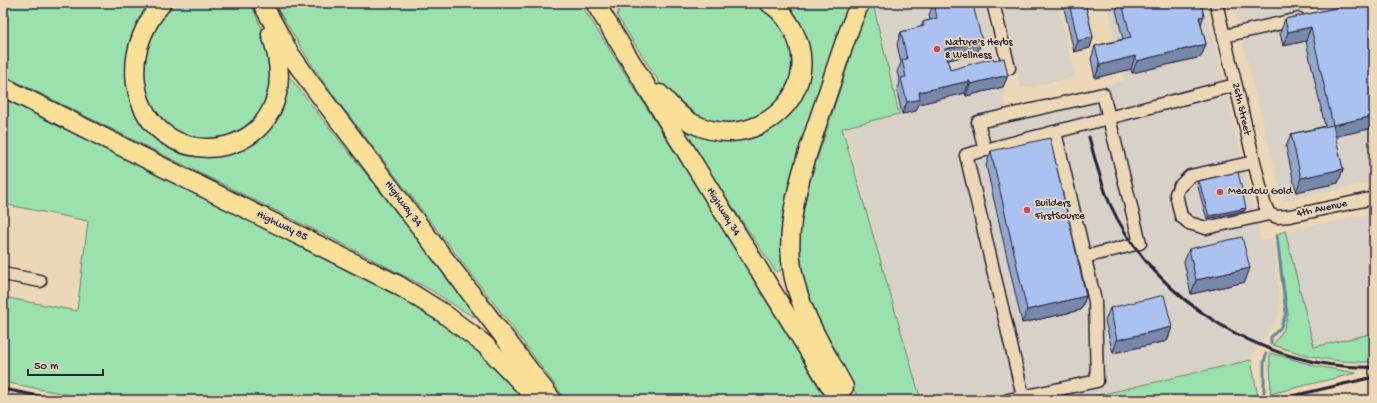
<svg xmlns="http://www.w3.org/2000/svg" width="1377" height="403" font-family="'Gochi Hand',sans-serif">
	<rect width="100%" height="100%" fill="#ecd8b6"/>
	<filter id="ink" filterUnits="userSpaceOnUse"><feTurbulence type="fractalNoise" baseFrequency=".025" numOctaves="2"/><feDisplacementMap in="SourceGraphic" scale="8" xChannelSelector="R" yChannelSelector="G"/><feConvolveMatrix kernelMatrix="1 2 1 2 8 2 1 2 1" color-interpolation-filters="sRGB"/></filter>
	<g filter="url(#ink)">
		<!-- built -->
		<path fill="#d8d1c7" d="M881,3H984L1005,92L1003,96L1007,109L1123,81L1124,83L1107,3H1205L1261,240L1273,238L1280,312L1250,359L1069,400H922L845,129L901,115L876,9Z
			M1000,3H1057L1075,77L1021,89Z
			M1233,3H1374V182L1283,201L1242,40L1336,19L1333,4L1238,25Z
			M1374,213V333L1314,347L1285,231Z"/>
		<!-- green -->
		<path fill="#9ae1ae" stroke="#5e8274" d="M3,3H154L131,50L153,131L231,150L287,74L476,313L473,317L431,290L357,251L3,75Z
			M168,3H250L266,38L274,89L255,120L242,130L216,140L195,138L173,130L151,108L141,85V54Z
			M274,3H580L763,291L826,400H566L506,319L343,108L313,67Z
			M621,3H756C792,23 807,72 776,103C772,107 768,113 763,115C750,122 732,124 719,128L686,113L670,99L617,16Z
			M782,3H851L787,194L785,212V268L776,272L682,131L688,126C742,162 764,125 802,88Z
			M868,3H879L874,8L899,114L842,128L921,400H859L807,297L801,263L799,228L809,184Z
			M3,96L269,227L410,303L451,327L472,343L531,400H96L3,382V297L77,311L88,221L3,204Z
			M1285,231L1314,347L1374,333V362C1334,363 1310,357 1273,345L1284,329L1288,314L1277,234Z
			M1270,353L1316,366L1356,373L1270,394C1272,380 1269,367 1270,353Z
			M1251,360L1258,397L1246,400H1077Z"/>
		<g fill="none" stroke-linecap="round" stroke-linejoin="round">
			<!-- stream -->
			<path stroke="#6287a6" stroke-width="3" d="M1271,344V337L1281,327L1286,313L1277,236
				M1264,394V363L1266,354"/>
			<!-- minor casing -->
			<g stroke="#22223b" stroke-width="15">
				<path id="minor" d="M993,3L1009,68
					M1216,3L1264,203L1269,214
					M1224,36L1299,19
					M985,150L978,122L1103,94L1140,243L1084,257
					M1254,162L1190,176L1179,187L1176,194L1181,216L1189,223L1206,228L1269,214
					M1269,214L1277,217L1290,216L1374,198
					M3,274L40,281
					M1023,396L966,155L1235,85
					M1008,400L1097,381L1095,301L1055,132"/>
			</g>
			<!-- highway casing -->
			<g stroke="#22223b" stroke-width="21">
				<path id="highway" d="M162,3C143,26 132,54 136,84C152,187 316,162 271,34
					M262,3L290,54L309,81L552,400
					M595,3L839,400
					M3,87L398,285L443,313L485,345L538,400
					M660,94C670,105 681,118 694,124C756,154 826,93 793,30C787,19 781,10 769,3
					M844,387C824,349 799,312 792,268C783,214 811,143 828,92C838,62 847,32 860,3"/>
			</g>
			<!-- minor -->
			<use href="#minor" stroke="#ecd8b6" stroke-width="12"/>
			<!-- highway -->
			<use href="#highway" stroke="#fadf96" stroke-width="18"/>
			<!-- rail -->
			<path stroke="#22223b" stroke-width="3" d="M1089,137C1095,160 1101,183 1110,204C1154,302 1268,371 1374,367
				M3,389L60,400
				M1275,400L1374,377"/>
		</g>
		<!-- wall -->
		<path fill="#93a7ce" stroke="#22223b" d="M934,3L966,7L982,41L977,53L948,60L950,70L994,60L1008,75L1003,87L966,96L965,93L919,104L916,111L902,114L897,91L900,83L897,72L901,63L897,44L901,32L921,27L923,22L930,20L929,15Z
			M1066,3H1085L1093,37L1090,48L1074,52L1064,8Z
			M1119,3H1201V25L1206,44L1201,57L1132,73L1131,69L1095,78L1091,59L1095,46L1123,39L1116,10Z
			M1309,3H1331L1311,8Z
			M1359,3L1374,128L1335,136L1343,169L1338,183L1296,192L1286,147L1291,134L1325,126L1306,41L1283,46L1280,33L1285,19Z
			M991,151L1086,296L1081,310L1022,323L986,165Z
			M1199,181L1246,208L1244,211L1207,219L1197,184Z
			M1189,249L1245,282L1191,294L1184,262Z
			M1110,308L1172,327L1167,341L1113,353L1105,321Z"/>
		<!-- shaded-wall -->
		<path fill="#7888a8" stroke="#22223b" d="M1312,3H1331L1311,8Z
			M1204,16L1199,29V17Z
			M1311,27L1306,41L1283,46L1288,32Z
			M1093,37L1090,48L1074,52L1078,41Z
			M982,41L977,53L941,62L945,49Z
			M1206,44L1201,57L1132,73L1137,61Z
			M1135,56L1131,69L1095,78L1100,65Z
			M1008,75L1003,87L966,96L970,84Z
			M970,81L965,93L919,104L916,111L902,114L907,102L919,92Z
			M1374,116V128L1328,138L1333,125Z
			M1343,169L1338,183L1296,192L1301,178Z
			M1246,208L1244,211L1207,219L1209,216Z
			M1250,268L1245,282L1191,294L1196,280Z
			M1086,296L1081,310L1022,323L1027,310Z
			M1172,327L1167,341L1113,353L1117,340Z"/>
		<!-- building -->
		<path fill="#abc2f0" stroke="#22223b" d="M934,3H965L966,7L973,5L982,41L945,49L950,70L993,58L994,60L1004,58L1008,75L970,84V81L919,92L920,99L907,102L901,78L906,77L902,60L907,59L901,32L924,26L923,22L937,18Z
			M1069,3H1085L1093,37L1078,41Z
			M1122,3H1201L1204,16L1199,17L1206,44L1137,61L1135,56L1100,65L1095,46L1131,38Z
			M1359,3H1374V116L1333,125L1311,27L1288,32L1285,19Z
			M1333,125L1343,169L1301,178L1291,134Z
			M1050,138L1086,296L1027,310L991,151Z
			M1238,172L1246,208L1209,216L1199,181Z
			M1242,237L1250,268L1196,280L1189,249Z
			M1164,295L1172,327L1117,340L1110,308Z"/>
	</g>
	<!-- markers -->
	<g fill="#d1495b" stroke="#ecd8b6" stroke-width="1.5">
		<circle cx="937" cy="49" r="4"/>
		<circle cx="1220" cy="192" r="4"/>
		<circle cx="1027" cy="210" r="4"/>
	</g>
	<g text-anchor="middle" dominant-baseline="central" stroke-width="3.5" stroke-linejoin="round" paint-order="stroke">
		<!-- poi labels -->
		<g font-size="11" fill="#22223b" stroke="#ecd8b6" text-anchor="start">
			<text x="945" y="43">Nature's Herbs<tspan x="945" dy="13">&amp; Wellness</tspan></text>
			<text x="1228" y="192">Meadow Gold</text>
			<text x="1035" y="204">Builders<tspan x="1035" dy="13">FirstSource</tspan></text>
		</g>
		<!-- street labels -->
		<g font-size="11" fill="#22223b" stroke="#ecd8b6">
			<text transform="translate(1241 109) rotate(77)">26th Street</text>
			<text transform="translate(403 204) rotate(53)">Highway 34</text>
			<text transform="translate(1322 209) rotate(-12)">4th Avenue</text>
			<text transform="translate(723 212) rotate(58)">Highway 34</text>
			<text transform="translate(282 226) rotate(26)">Highway 85</text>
		</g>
	</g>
	<!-- margin -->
	<rect width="1377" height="403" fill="none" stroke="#ecd8b6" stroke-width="16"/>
	<rect x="8" y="8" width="1361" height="387" fill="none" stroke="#22223b" stroke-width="1.5" filter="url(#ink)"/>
	<!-- scale -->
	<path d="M28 369v6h75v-6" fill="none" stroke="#22223b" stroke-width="2"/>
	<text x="34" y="369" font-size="12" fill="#22223b" stroke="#ecd8b6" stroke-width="3" paint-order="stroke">50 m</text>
</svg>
